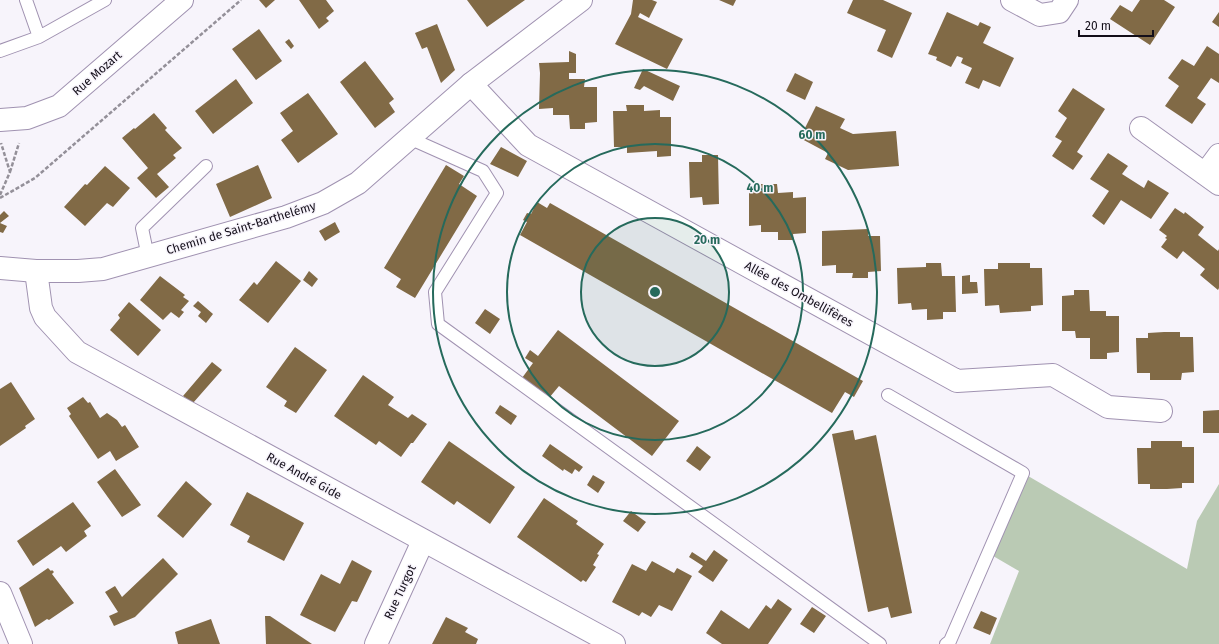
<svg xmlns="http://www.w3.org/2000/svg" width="1219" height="644" font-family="'Fira Sans',sans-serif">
	<rect width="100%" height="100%" fill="#f7f4fb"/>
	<!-- green -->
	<path fill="#bacab4" d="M1023,473L1187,569L1197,521L1219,484V644H990L1019,571L988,553Z"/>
	<!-- building -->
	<path fill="#816a46" d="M259,0H275L266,8Z
		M299,0H326L334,11L326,18L329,21L319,29Z
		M467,0H525L487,27Z
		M633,0H652L657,2L649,18L640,13L638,17L683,39L667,69L615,44L631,14Z
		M719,0H736L733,6Z
		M853,0H883L912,13L892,58L877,51L886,30L847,13Z
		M1140,0H1164L1175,7L1150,45L1110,19L1120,5L1132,12Z
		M947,12L978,26L980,22L991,27L983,43L1014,58L1000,87L983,80L979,89L965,83L972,68L961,63L963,58L957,56L951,67L936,60L937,57L928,54Z
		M1219,12V27L1212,22Z
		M437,24L455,70L441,83L427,47L422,49L415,33Z
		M259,29L282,61L256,80L232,49Z
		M289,39L294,46L291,49L285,42Z
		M1207,46L1219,54V83L1211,78L1197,98L1206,104L1192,124L1165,106L1179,86L1168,78L1182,59L1194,66Z
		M569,51L576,54V73H569V79H585L584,87H597V122L585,123V129H570L569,115H553V108L539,109L540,73L539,63L569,62Z
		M365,61L394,99L389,103L395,112L375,128L340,82Z
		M643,69L680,86L673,101L644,86L640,90L634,88Z
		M795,73L813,82L805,100L786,91Z
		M236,79L253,103L213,134L195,111Z
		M1073,88L1105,109L1077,152L1083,156L1073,170L1052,156L1062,141L1055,137L1067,118L1058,111Z
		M308,93L338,134L298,163L281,140L293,131L280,113Z
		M626,105H644V111L660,110V117H671V156L657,157V151L627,153V147H614L613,111H627Z
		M816,106L845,119L840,128L853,134L896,131L899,166L848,170L825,159L828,153L800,138Z
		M154,113L167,128L165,130L182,148L173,155L176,158L157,174L169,187L156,198L137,178L148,168L122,138L134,128L135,129Z
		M501,147L527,161L518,177L490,164Z
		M1108,153L1128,166L1122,174L1144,188L1148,180L1169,193L1151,219L1121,200L1104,225L1092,216L1109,191L1090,179Z
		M702,155H718L719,204L703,205L702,197L690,198L689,162H702Z
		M258,165L272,198L230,217L216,184Z
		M446,165L464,176L459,184L477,196L415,298L396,287L401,279L384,268Z
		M105,166L130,188L113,207L107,203L85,226L64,207L85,184L87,185Z
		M761,184H777L778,193L793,192V198L806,197V233L793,234L794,240H778V232H761V225L749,226V191H762Z
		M537,202L547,208L550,203L863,381L854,397L845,392L832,413L520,235L527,222L523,220L527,213L531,214Z
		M1175,208L1184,214L1185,212L1204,227L1198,235L1218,251L1219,249V288L1218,290L1200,275L1205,269L1183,251L1177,259L1161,247L1167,239L1165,238L1167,236L1159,230Z
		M4,211L9,216L0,223L7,226L3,233L0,232V215Z
		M335,222L340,232L325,241L319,231Z
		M868,229V236H880L881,271L868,272V278H852L853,273H836V265L822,266V231Z
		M276,261L301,281L268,323L239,300L254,282L257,285Z
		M926,263H941L942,276H955L956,312H943V319L927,320V309L912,310L911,303L898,304L897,268L926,267Z
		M998,263H1030V268H1042L1043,305L1031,306V311L1000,313L999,305L985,306L984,269H998Z
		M309,271L318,279L312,287L303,280Z
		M970,275V282H977L978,293L962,294V276Z
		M160,276L185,295L183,297L189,301L181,310L184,312L179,318L171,312L163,320L140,300Z
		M1074,290H1089L1090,311H1106V316H1119V352L1107,353V359H1090V338H1076L1075,331H1062V296L1074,295Z
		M198,301L213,314L206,323L198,316L201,312L193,306Z
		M129,302L161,330L138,356L110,330L120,318L118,315Z
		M485,309L500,319L490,334L475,323Z
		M558,330L679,421L652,456L559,386L549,398L522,378L533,363L525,358L530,350L538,356Z
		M1164,332H1180V337H1193L1194,372L1182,373L1181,380H1150V373H1137L1136,338H1148V333Z
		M295,347L327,370L296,413L284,406L287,401L266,387Z
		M212,362L222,370L193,403L183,396Z
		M363,375L394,397L388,405L408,418L412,414L427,424L413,443H411L401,457L379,441L376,445L334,416Z
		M11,382L35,419L25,426L26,428L0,446V389Z
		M83,397L88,403L90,402L100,418L107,413L117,420L122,427L125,425L139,447L116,461L110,451L98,459L69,416L71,414L67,408Z
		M500,405L517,416L511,425L495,413Z
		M1219,410V433H1203V411Z
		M853,430L855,440L876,435L912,613L891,618L888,607L868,612L832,434Z
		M449,441L515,487L490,524L457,501L454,505L421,482Z
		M1151,441H1182V447H1194V483H1182V488L1167,489H1150V484H1138L1137,448H1151Z
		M550,444L583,467L579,472L575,469L572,474L564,469L563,471L542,456Z
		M697,446L711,457L700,471L686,461Z
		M115,469L141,505L122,517L97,482Z
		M593,475L605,482L598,493L587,485Z
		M186,481L212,504L183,538L157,516Z
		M247,492L304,523L284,561L247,542L250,536L230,525Z
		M544,498L578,521L576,524L604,544L597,554L599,555L593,565L596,567L586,582L583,580L581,582L517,537Z
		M73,502L91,526L84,531L87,536L66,552L61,546L33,566L17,541Z
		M631,511L646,522L638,532L623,521Z
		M714,550L728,560L713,582L698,572L703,566L689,557L692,552L706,561Z
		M163,558L178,574L135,617L114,626L109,616L118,612L105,592L115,586L122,597Z
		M352,560L372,571L357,602L352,601L335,632L300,615L321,574L340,584Z
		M652,561L674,573L677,568L692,576L672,611L659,605L651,617L642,612L639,616L612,602L632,564L646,571Z
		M48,568L51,571L52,570L54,572L52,574L74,603L49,620L47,619L35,627L19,588Z
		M778,599L792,609L768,644H722L706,633L721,610L749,629L766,605L771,609Z
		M812,607L826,616L814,633L800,624Z
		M981,611L997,618L990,635L973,628Z
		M265,616H270L312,644H266Z
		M446,617L468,628L465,632L478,639L476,644H432Z
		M211,619L220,644H178L175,632Z"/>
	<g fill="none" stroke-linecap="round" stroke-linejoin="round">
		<!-- service casing -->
		<g stroke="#a092b1" stroke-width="14">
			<path id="service" d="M39,37L105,0
				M0,51L39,37L26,0
				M409,138L483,171L497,193L435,292L438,324L880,644
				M148,257L142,228L206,166
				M888,395L1023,473L950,641L946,644"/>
		</g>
		<!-- minor casing -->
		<g stroke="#a092b1" stroke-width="24">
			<path id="minor" d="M1012,0L1040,15L1059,12L1067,0
				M471,84L528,145L957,381L1053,375L1108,407L1161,411
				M0,120L27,118L59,106L182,0
				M1141,128L1219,184
				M1205,174L1219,155
				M36,271L41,308L45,317L77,352L614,644
				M376,644L423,541"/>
		</g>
		<!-- tertiary casing -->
		<g stroke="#a092b1" stroke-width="24">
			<path id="tertiary" d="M0,268L36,271H78L103,269L286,217L323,203L358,183L471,84L581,0"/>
		</g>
		<!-- secondary casing -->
		<g stroke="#a092b1" stroke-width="24">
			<path id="secondary" d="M0,593L21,644"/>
		</g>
		<!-- path -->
		<path stroke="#949099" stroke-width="2.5" stroke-dasharray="4 2" stroke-linecap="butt" d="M10,172L19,143
			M0,195L10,172L1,143
			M0,198L35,178L241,0"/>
		<!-- service -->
		<use href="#service" stroke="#fff" stroke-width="12"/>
		<!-- minor -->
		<use href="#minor" stroke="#fff" stroke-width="22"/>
		<!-- tertiary -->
		<use href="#tertiary" stroke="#fff" stroke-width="22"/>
		<!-- secondary -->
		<use href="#secondary" stroke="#fff" stroke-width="22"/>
	</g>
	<!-- distance rings -->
	<circle cx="655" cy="292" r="74" fill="#266a5c" fill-opacity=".12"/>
	<g fill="none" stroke="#266a5c" stroke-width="2">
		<circle cx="655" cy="292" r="74"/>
		<circle cx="655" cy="292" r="148"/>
		<circle cx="655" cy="292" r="222"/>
	</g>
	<g text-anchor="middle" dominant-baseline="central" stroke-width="3" stroke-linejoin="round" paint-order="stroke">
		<!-- street labels -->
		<g font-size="12" fill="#130e19" stroke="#f7f4fb">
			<text transform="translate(97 73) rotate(-41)">Rue Mozart</text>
			<text transform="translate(241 228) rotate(-17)">Chemin de Saint-Barthelémy</text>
			<text transform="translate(799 294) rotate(29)">Allée des Ombellifères</text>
			<text transform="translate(304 476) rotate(29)">Rue André Gide</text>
			<text transform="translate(400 592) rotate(-65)">Rue Turgot</text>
		</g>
	</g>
	<circle cx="655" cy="292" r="6" fill="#266a5c" stroke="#f7f4fb" stroke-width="2"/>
	<g font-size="12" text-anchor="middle" font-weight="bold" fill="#266a5c" stroke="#f7f4fb" stroke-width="3" stroke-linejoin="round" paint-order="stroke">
		<text x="812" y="139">60 m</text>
		<text x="760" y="192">40 m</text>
		<text x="707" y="244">20 m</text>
	</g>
	<!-- scale -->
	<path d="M1079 30v6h74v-6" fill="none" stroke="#130e19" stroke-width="2"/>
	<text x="1085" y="30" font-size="12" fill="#130e19" stroke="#f7f4fb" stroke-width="3" paint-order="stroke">20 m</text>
</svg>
